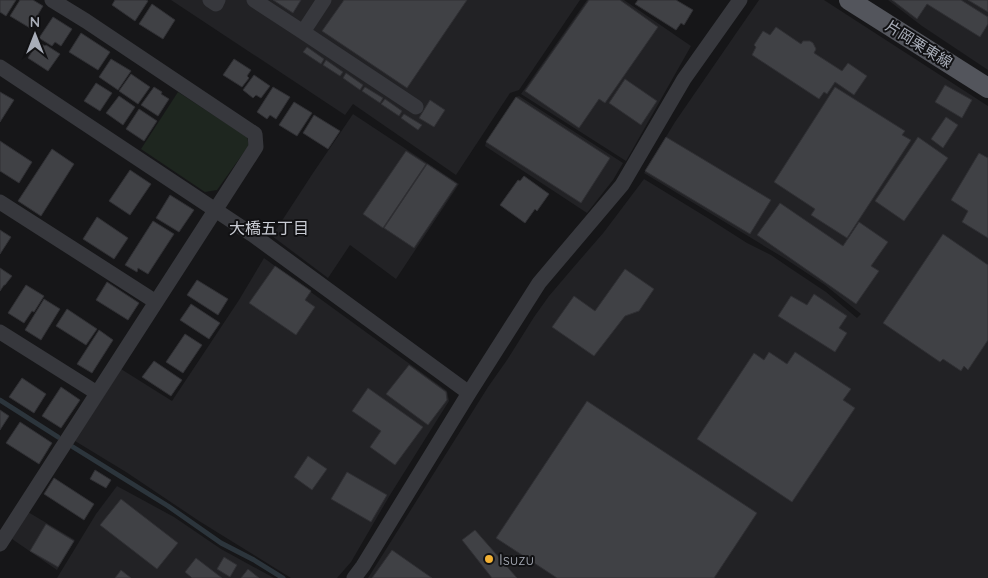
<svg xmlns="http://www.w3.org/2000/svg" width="988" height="578" font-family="Quicksand,'Noto Sans JP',sans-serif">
	<rect width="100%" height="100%" fill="#161618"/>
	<!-- built -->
	<path fill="#222225" d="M171,0H580L519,90L510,93L456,175L353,104L345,115Z
		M587,0H624L691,46L626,161L521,94Z
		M759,0H824L988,106V578H368L488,387L507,360L534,317L549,296L572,269L604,232L644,179L711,220L747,243L771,255L790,268L826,292L857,318L861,314L825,285L784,258L644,173L675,122Z
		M888,0H988V70L922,26Z
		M519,96L623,163L613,180L587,213L485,146L486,142L516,97Z
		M353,114L459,184L396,279L350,245L328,278L272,236L313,173Z
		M264,258L447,391L449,401L390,495L351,562L337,578H291L199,521L126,472L75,441L121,369L172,401L239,300Z
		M117,486L174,517L221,549L274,578H57L96,514Z
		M28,512L75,540L57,570L12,539Z"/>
	<!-- green -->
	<path fill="#1e261f" d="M178,92L247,137L249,145L217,190L205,192L141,149Z"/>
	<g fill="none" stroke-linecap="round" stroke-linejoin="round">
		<!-- stream -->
		<path stroke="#2c353c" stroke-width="5" d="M0,400L58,437
			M73,447L168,506L221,543L254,560L283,578"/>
	</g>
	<!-- building -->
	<path fill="#404145" stroke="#303034" d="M0,0H16L6,16L0,12Z
		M20,0H33L43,6L30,28L10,16Z
		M115,0H146L148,1L135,21L112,5Z
		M273,0H301L293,13Z
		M344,0H467L407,88L322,31Z
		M589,0H620L658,27L605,103L599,99L579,128L525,91Z
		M638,0H676L693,10L684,25L681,23L676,30L635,4Z
		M892,0H961L988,17V24L980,37L927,4L917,19Z
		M968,0H988V12Z
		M152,4L175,20L163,39L139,24Z
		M53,17L72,29L61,46L55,42L52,46L39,38Z
		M776,27L801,44L803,41H810L813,43L816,49L814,53L842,71L848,63L867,76L854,95L835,82L827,94L824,92L819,99L752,55L756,47L754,45L763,31L770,35Z
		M81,33L110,52L98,70L69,52Z
		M38,42L45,46L46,45L60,54L48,71L28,58Z
		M307,47L324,59L321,64L303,52Z
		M111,59L131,71L118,90L99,77Z
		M234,59L251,70L247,76L249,78L242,87L223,75Z
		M326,60L343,72L340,76L323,65Z
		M346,73L363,85L360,90L343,78Z
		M131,74L150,87L138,104L119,91Z
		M254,75L270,86L261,98L256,95L253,98L243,90Z
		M625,79L657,101L641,125L609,103Z
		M96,83L112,93L100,111L84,101Z
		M945,85L972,100L962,118L935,102Z
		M154,87L162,92L161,94L169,99L158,116L141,105Z
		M273,87L290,97L276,119L270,115L267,119L257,112Z
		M365,87L383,98L380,103L362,91Z
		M835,87L905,131L902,135L911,140L847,238L811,215L815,209L774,182Z
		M0,92L14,100L0,122Z
		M119,96L135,107L123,125L106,113Z
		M516,97L610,158L581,203L486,142Z
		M385,99L402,111L399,116L381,104Z
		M430,100L445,110L434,127L419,118Z
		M294,102L312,113L297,136L279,125Z
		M139,109L157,121L144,141L126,129Z
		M404,114L422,125L418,130L401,118Z
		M314,115L340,131L328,149L303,133Z
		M946,117L958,125L943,148L931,139Z
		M666,137L771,200L750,234L645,171Z
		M918,137L948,158L904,221L875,201Z
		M0,141L32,162L19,183L0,171Z
		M52,149L74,164L41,216L18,201Z
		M406,151L426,164L383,228L363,214Z
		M979,153L988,158V238L962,222L968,211L951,200Z
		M427,164L457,184L414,248L384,228Z
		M130,170L151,184L130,215L109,201Z
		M524,176L549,194L537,211L535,209L525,223L500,205L518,180L520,181Z
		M170,195L194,210L179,232L156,218Z
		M780,203L843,246L859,222L888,242L871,266L879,271L856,304L757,235Z
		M97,217L128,238L114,259L83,239Z
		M153,221L174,234L148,274L138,268L137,272L125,265Z
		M0,230L11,237L0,254Z
		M943,234L988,265V340L968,370L964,366L961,371L943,359L940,362L883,323Z
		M275,266L311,291L305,300L315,307L296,335L249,303Z
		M0,268L12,276L5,285H4L0,291Z
		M625,269L654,289L639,311L625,316L594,356L552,327L574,296L595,311Z
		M197,280L228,299L218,315L187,295Z
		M107,282L139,303L128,320L96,300Z
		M26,285L44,296L34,312L32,311L24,323L8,313Z
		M814,294L847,316L839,328L847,333L835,352L778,316L791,296L807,305Z
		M44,299L60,309L41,340L25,330Z
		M191,304L220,323L209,339L180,320Z
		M67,309L97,329L86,345L56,326Z
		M99,330L113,340L92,373L77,364Z
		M185,334L202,345L183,373L166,362Z
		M769,352L787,364L795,352L851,389L843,400L855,408L792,502L697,439L754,353L764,360Z
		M154,361L182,380L171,396L142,377Z
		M409,365L446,392L447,400L428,425L386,394Z
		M22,378L46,394L34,413L9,397Z
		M61,387L80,400L61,428L42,416Z
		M368,388L423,427L395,465L370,447L381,431L352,411Z
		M587,401L757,513L714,578H557L496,538Z
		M0,410L9,416L0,430Z
		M20,422L52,443L39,464L6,443Z
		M308,456L327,469L312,490L294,477Z
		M95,470L111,480L106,488L90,479Z
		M347,472L387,495L371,522L331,499Z
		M54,478L94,504L84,520L44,494Z
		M121,499L178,543L157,569L100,525Z
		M46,524L74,541L58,567L30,551Z
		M475,530L517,578H492L462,540Z
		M392,550L432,578H372Z
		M224,557L237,565L230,577L217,569Z
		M196,558L222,578H192L185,572Z
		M248,569L259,578H241Z
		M121,570L131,578H115Z"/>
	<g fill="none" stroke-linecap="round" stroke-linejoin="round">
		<!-- minor -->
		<path stroke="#37383d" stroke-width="15" d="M210,0L216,4L218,0
			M254,0L303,32L324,0
			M303,32L416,107
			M0,67L253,235L469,393
			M0,202L156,302
			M0,332L97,393
			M0,544L256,147L255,134L86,21L52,0
			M354,578L363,566L469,393L539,283L622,185L684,79L740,0"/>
		<!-- major -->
		<path stroke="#53555c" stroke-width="20" d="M849,0L988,88"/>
	</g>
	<!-- markers -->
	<circle fill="#f2b134" stroke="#111113" stroke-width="2" cx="489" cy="559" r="5"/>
	<g text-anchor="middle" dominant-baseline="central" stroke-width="4" stroke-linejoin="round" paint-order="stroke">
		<!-- street labels -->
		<g font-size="15" fill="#a8adb8" stroke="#111113">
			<text transform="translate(919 44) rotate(32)">片岡栗東線</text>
		</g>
		<!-- poi labels -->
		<g font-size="15" fill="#a8adb8" stroke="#111113" text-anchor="start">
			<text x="499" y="559">Isuzu</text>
		</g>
		<!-- neighbourhood labels -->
		<g font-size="16" fill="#c9ccd4" stroke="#111113">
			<text x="269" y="228">大橋五丁目</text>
		</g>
	</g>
	<!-- north arrow -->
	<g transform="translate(35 35)" stroke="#111113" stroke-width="4" paint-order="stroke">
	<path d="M0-4L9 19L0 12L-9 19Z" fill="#a8adb8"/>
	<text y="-8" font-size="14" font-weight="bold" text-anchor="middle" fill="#a8adb8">N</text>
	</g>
</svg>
